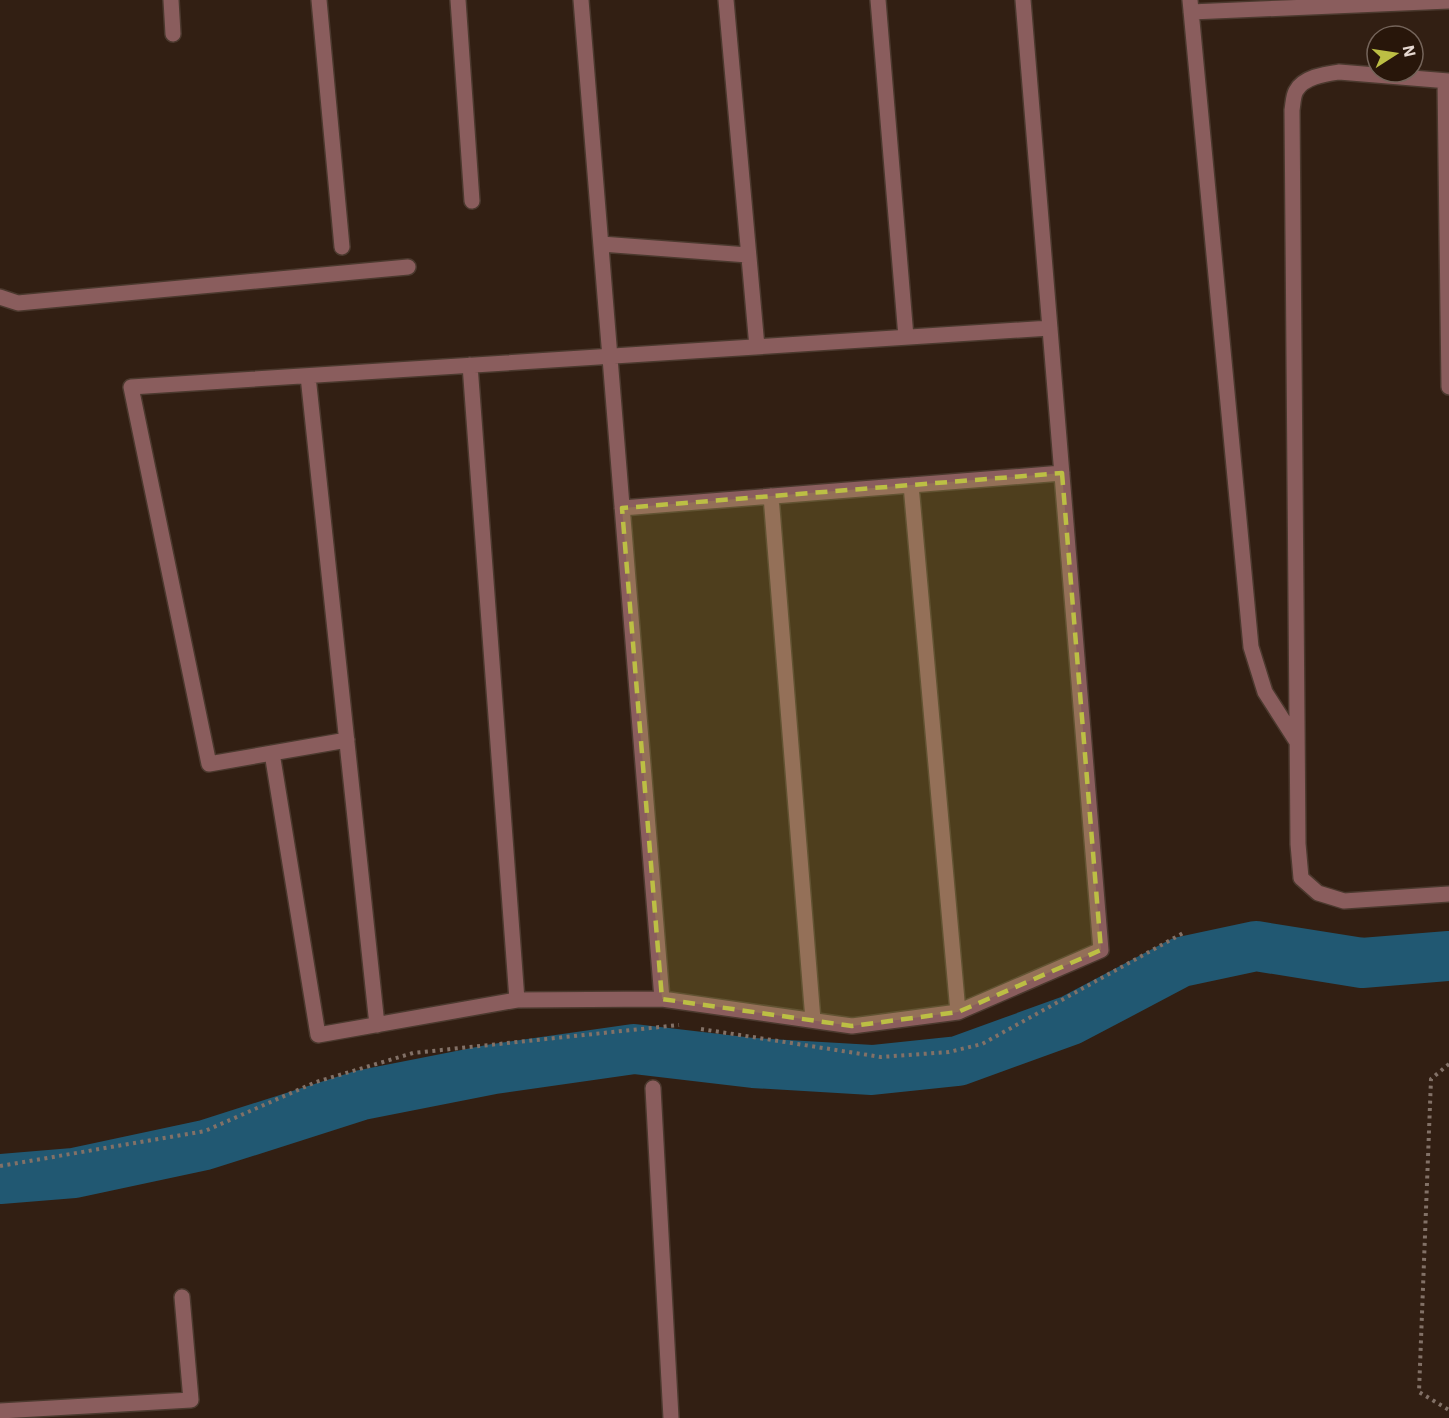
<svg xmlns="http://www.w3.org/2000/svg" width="1449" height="1418" font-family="'IBM Plex Sans',sans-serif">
	<rect width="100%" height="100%" fill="#321f13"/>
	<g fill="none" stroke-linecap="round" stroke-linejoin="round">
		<!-- river -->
		<path stroke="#215872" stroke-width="50" d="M0,1179L74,1173L205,1145L362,1095L494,1069L634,1049L753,1063L872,1070L958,1061L1071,1020L1181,962L1256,946L1362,963L1449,956"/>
		<!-- minor casing -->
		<g stroke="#4b392e" stroke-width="18">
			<path id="minor" d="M171,0L173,34
				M319,0L342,247
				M458,0L472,201
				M581,0L662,999
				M726,0L757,347
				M878,0L906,337
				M1190,0L1251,647L1265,692L1297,742
				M1191,12L1449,1
				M1445,81L1449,387
				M1449,81L1339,72C1325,74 1303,77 1296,91C1293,96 1293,105 1292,110L1298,844L1301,878L1318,893L1344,901L1449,894
				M601,244L748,255
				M0,297L18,303L408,267
				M470,365L517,1000
				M308,376L377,1025
				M911,485L958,1012
				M771,496L813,1020
				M622,508L1062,473
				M347,740L209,764L131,387L1050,328
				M272,753L318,1035L517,1000L662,999L852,1026L958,1012L1101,950L1023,0
				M653,1088L671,1418
				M0,1411L191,1400L182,1297"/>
		</g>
		<!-- path -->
		<path stroke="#827167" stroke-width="4" stroke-dasharray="3 4.5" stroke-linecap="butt" d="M701,1029L881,1057L949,1052L982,1044L1185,932
			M1449,1064L1431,1079L1419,1392L1449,1410
			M0,1166L205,1131L316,1082L413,1053L679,1025"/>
		<!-- minor -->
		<use href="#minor" stroke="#8a5d5d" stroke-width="15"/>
	</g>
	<!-- marked area -->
	<path fill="#bcbf44" fill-opacity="0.2" stroke="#bcbf44" stroke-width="4.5" stroke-dasharray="12 8" stroke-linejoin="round" d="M1062,473L1101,950L958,1012L852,1026L662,999L622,508Z"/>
	<!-- north arrow -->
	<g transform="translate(1395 54) rotate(78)"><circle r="28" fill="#28160a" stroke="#74645a" stroke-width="1.5"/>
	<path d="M0-4.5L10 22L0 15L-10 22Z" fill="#bcbf44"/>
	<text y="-9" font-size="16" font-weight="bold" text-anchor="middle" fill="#e6d8d1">N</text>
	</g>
</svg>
